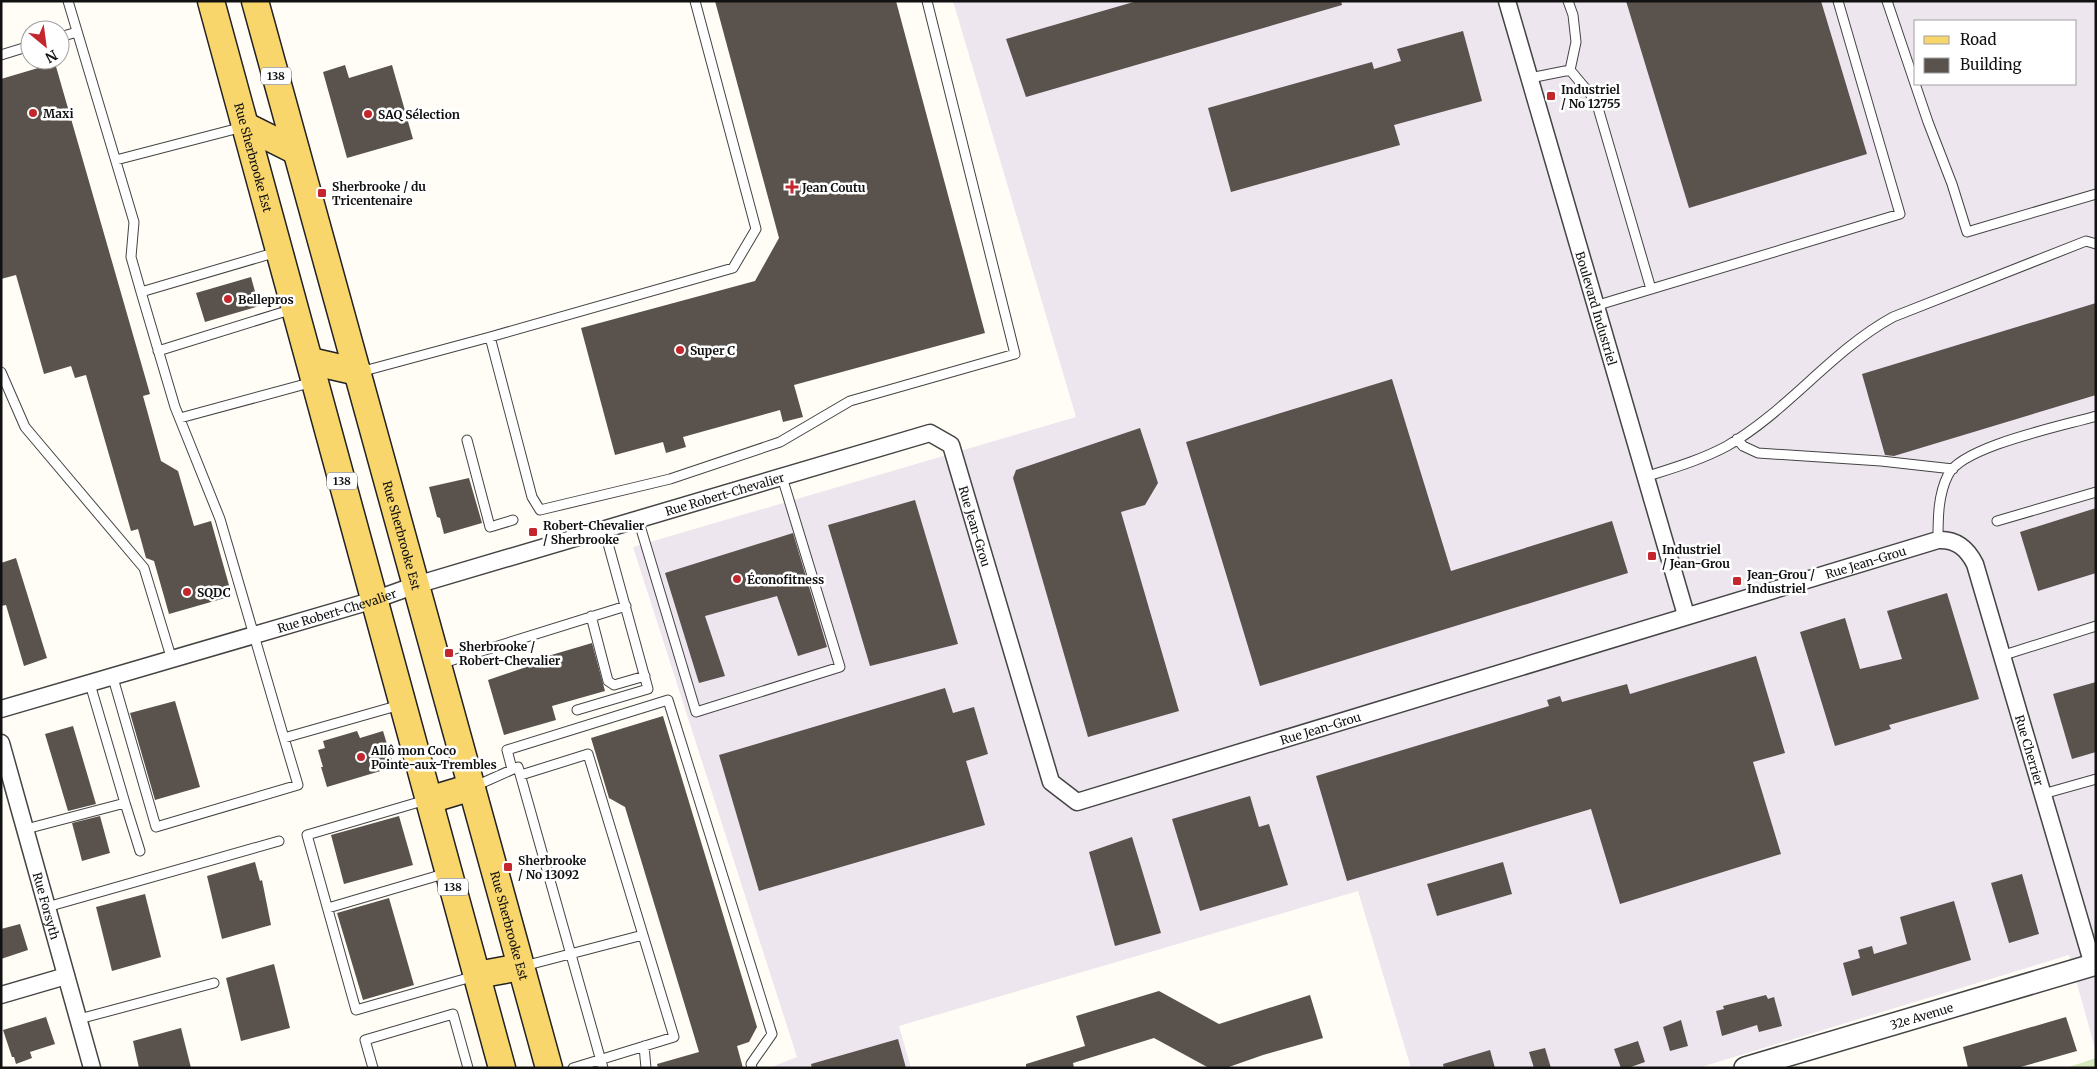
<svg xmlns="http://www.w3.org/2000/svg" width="2097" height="1069" font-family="Merriweather,serif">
	<rect width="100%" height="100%" fill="#fffdf5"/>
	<!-- industrial -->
	<path fill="#eee6ef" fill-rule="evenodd" d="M953,1H2096V1052L2069,955L1698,1068H1411L1358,891L899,1026L911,1068H769L797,1057L633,547L1076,417ZM1916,21H2076V84H1916Z"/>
	<!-- green -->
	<path fill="#d5ebbd" d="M2096,1058V1068H2066Z"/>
	<!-- building -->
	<path fill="#5a524d" d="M715,1H896L985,333L794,385L803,417L783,422L780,410L683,437L686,447L666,453L663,442L615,455L581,328L755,281L779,238Z
		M1137,1H1341L1342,5L1026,97L1006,39Z
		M1626,1H1821L1867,154L1689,208Z
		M1463,31L1482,101L1394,125L1400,145L1231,192L1208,108L1372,62L1374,69L1401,61L1397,49Z
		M55,63L150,394L143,396L161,461L178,471L194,526L211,521L232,596L169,614L154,561L146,558L138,529L131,531L86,375L75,378L71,366L44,374L16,275L1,279V79Z
		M345,65L349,78L392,65L413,139L347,158L323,72Z
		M251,277L259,306L205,322L196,293Z
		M2096,303V395L1894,456L1885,455L1862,374Z
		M1392,379L1451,571L1612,521L1628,573L1260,686L1186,442Z
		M1140,428L1158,483L1145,505L1121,512L1179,711L1088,737L1013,478L1016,470Z
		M469,478L482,523L444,534L440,518L437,517L429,487Z
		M915,500L958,644L870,666L828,525Z
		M2096,508V573L2038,591L2020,532Z
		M793,533L827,647L798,656L777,596L705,616L725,676L699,683L665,573Z
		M16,558L47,658L24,666L6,605L1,606V563Z
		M1947,593L1979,699L1889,725L1891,729L1835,746L1800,632L1845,618L1860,669L1902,659L1887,611Z
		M592,643L605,691L552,706L556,720L504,735L488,680L532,665L531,661Z
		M1756,656L1785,753L1753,762L1781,854L1620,904L1591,809L1347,881L1316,776L1549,706L1547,700L1560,696L1562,702L1627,684L1630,694Z
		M2096,682V752L2072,759L2053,694Z
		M945,688L953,713L974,707L988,754L966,761L985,825L759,891L719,755Z
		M175,701L200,787L155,800L130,713Z
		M663,716L757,1027L749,1042L737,1046L743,1068H658L657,1064L699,1052L625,807L609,798L591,738Z
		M73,726L96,804L68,811L45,734Z
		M357,731L360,738L383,731L394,767L327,787L321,767H323L318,750L325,748L323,741Z
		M1250,796L1259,827L1269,824L1288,885L1200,911L1172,819Z
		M100,816L110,853L82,861L72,823Z
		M399,816L413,865L344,884L331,835Z
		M1132,837L1161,933L1115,946L1089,852Z
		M255,862L260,881L262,880L271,925L222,939L207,876Z
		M1503,862L1512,894L1437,916L1427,884Z
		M2022,874L2039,934L2009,943L1991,883Z
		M145,894L161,957L112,971L96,907Z
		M389,898L414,985L363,1000L337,913Z
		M1954,901L1971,960L1852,996L1843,963L1860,958L1858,950L1872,946L1874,954L1907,944L1900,917Z
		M20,924L28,950L1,959V929Z
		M274,964L290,1028L241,1041L226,978Z
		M1159,991L1219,1024L1310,995L1323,1038L1263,1055L1226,1068H1209L1154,1038L1073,1063L1074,1068H1026V1064L1085,1046L1076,1016Z
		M1766,995L1768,999L1774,997L1782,1026L1759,1032L1757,1025L1722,1036L1716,1011L1724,1009L1723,1006Z
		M46,1017L55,1044L30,1052L32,1058L16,1064L14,1057H12L3,1030Z
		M2066,1017L2077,1051L2017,1068H1968L1963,1047Z
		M1681,1020L1688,1046L1670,1051L1663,1027Z
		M181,1028L191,1068H139L133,1041Z
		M898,1039L906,1068H812L811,1064Z
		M1638,1041L1645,1062L1628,1068H1621L1614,1049Z
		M1545,1048L1551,1068H1534L1529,1052Z
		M1490,1050L1495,1068H1444L1443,1064Z"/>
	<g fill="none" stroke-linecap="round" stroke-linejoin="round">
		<!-- service casing -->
		<g stroke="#444" stroke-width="11">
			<path id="service" d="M68,1L134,222L131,257L141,292L175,407L220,519L284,738L400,705
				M1887,1L1928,122L1952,184L1967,232L2096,194
				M60,37L77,32
				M1,55L30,46
				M1570,70L1596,101L1651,289
				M1530,78L1570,70L1576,42L1573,15L1568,1
				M116,160L243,127
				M141,292L277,252
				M1595,306L1900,214L1838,1
				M490,337L532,497L540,510L670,479L780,442L850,401L1015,354L927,1
				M158,351L293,309
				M1,372L25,427L144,568L172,660
				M360,372L490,337L733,268L756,229L695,1
				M180,418L313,382
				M1737,439L1743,446L1758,453L1881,461L1953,469
				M467,440L490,527L513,520
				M1645,477C1673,468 1701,460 1727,446C1788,411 1831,351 1893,317L2086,241L2096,244
				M638,519L696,712L840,667L782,477
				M1997,521L2096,492
				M1938,540C1938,518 1938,495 1948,475C1962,446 2063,426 2096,416
				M591,616L608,681L614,685L645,676
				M2001,656L2096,626
				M440,664L626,606
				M113,678L156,827L298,785L284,738
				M577,710L648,689L604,529
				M512,769L507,750L668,700L772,1034L751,1064L752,1068
				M521,775L588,754L674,1037L573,1068
				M473,787L518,767L603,1068
				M2043,794L2096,779
				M426,800L307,835L356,1010L475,976
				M125,803L140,851
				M26,829L125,803L90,684
				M47,907L279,841
				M328,908L447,873
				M524,966L643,935
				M79,1019L214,983
				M644,1046L646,1068
				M373,1068L365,1040L453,1014L468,1068"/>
		</g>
		<!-- minor casing -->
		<g stroke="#444" stroke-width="19">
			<g id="minor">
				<path id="s1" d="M1507,1L1686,615"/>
				<path id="s2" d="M1,709L374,600L416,585L930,433L951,445L1051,782L1077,802L1938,540C1956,539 1967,548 1975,564L2093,965"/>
				<path id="s3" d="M1,743L92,1068"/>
				<path d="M1,995L66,976"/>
			</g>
		</g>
		<!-- tertiary casing -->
		<g stroke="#444" stroke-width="24">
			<g id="tertiary">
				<path id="s4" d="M1745,1068L2096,964"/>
			</g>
		</g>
		<!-- primary casing -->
		<g stroke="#222" stroke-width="29">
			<g id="primary">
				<path id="s5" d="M211,1L502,1068"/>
				<path id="s6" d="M255,1L549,1068"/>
				<path d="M246,126L296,151"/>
				<path d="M310,361L358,372"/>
				<path d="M429,800L472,787"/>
				<path d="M477,975L521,967"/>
			</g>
		</g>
		<!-- service -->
		<use href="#service" stroke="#fff" stroke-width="9"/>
		<!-- minor -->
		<use href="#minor" stroke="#fff" stroke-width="16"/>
		<!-- tertiary -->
		<use href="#tertiary" stroke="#fff" stroke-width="21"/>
		<!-- primary -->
		<use href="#primary" stroke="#f9d66b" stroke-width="26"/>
	</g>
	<!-- markers -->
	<g fill="#c4262e" stroke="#fff" stroke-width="2">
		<rect x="1546" y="91" width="10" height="10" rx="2.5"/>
		<circle cx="33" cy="113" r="5"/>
		<circle cx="368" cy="114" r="5"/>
		<path d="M789.5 179.5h5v5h5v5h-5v5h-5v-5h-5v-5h5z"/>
		<rect x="317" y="188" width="10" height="10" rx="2.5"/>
		<circle cx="228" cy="299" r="5"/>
		<circle cx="680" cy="350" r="5"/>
		<rect x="528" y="527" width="10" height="10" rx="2.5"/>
		<rect x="1647" y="551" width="10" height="10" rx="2.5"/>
		<circle cx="737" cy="579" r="5"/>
		<rect x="1732" y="576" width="10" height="10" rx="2.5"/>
		<circle cx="187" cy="592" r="5"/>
		<rect x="444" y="648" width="10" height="10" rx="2.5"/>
		<circle cx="361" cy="757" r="5"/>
		<rect x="503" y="862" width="10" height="10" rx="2.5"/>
	</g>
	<g text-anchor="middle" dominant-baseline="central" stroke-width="5" stroke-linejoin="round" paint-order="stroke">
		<!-- shield labels -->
		<g fill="#fff" stroke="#585858" stroke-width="1">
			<rect x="261" y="67.5" width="30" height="17" rx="4"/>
			<rect x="327" y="472.5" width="30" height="17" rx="4"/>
			<rect x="438" y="878.5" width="30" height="17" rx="4"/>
		</g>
		<g font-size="11" font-weight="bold" fill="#111">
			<text x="276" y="76">138</text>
			<text x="342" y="481">138</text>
			<text x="453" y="887">138</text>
		</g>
		<!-- poi labels -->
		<g font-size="12" font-weight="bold" fill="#111" stroke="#fff" text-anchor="start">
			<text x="1561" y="89">Industriel<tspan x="1561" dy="14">/ No 12755</tspan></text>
			<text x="43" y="113">Maxi</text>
			<text x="378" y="114">SAQ Sélection</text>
			<text x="332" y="186">Sherbrooke / du<tspan x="332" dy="14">Tricentenaire</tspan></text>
			<text x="802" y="187">Jean Coutu</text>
			<text x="238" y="299">Bellepros</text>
			<text x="690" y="350">Super C</text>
			<text x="543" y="525">Robert-Chevalier<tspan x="543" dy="14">/ Sherbrooke</tspan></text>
			<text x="1662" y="549">Industriel<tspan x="1662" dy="14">/ Jean-Grou</tspan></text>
			<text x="1747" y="574">Jean-Grou /<tspan x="1747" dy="14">Industriel</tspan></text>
			<text x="747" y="579">Éconofitness</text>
			<text x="197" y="592">SQDC</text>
			<text x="459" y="646">Sherbrooke /<tspan x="459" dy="14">Robert-Chevalier</tspan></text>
			<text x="371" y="750">Allô mon Coco<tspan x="371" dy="14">Pointe-aux-Trembles</tspan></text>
			<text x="518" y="860">Sherbrooke<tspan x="518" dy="14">/ No 13092</tspan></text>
		</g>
		<!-- street labels -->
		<g font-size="12" fill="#111" stroke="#fff">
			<text stroke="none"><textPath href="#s5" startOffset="162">Rue Sherbrooke Est</textPath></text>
			<text stroke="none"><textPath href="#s1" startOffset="320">Boulevard Industriel</textPath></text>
			<text stroke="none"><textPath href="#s2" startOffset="755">Rue Robert-Chevalier</textPath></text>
			<text stroke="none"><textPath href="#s2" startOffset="1078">Rue Jean-Grou</textPath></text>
			<text stroke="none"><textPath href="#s6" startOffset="554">Rue Sherbrooke Est</textPath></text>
			<text stroke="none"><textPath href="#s2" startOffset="2202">Rue Jean-Grou</textPath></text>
			<text stroke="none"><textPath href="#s2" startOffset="350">Rue Robert-Chevalier</textPath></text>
			<text stroke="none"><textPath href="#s2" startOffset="1632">Rue Jean-Grou</textPath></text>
			<text stroke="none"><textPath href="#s2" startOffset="2519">Rue Cherrier</textPath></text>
			<text stroke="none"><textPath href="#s3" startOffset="169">Rue Forsyth</textPath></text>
			<text stroke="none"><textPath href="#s6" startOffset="959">Rue Sherbrooke Est</textPath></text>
			<text stroke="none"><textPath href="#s4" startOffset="184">32e Avenue</textPath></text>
		</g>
	</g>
	<!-- border -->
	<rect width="2097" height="1069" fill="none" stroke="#111111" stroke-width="5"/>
	<!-- legend -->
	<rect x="1914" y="20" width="162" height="65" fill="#ffffff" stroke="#a0a0a0"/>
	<rect x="1924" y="36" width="25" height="8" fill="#f9d66b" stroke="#a0a0a0"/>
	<text x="1960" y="45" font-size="15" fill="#111111">Road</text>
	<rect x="1924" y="58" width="25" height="15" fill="#5a524d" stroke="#a0a0a0"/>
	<text x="1960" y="70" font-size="15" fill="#111111">Building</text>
	<!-- north arrow -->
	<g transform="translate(45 45) rotate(151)"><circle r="24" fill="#ffffff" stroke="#a0a0a0"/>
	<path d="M0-4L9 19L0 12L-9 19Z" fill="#c4262e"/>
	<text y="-8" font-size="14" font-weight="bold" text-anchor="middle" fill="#111111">N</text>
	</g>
</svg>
